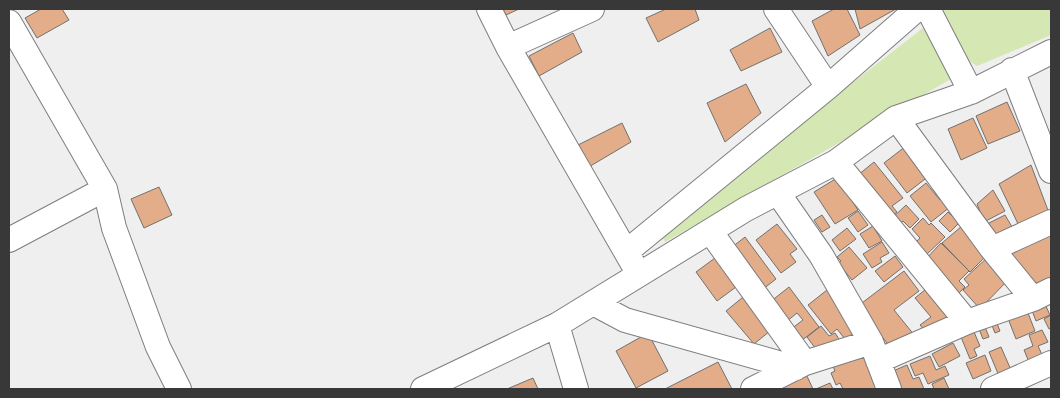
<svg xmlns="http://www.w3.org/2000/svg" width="1060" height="398" font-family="Signika,sans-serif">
	<rect width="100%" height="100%" fill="#efeff0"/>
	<!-- green -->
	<path fill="#d5e7b2" d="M943,9H1051V35L977,66L968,60L944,15Z
		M923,28L951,72V79L665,242L660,233Z"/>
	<!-- building -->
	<path fill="#e2ad88" stroke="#727170" d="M41,9H62L69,20L37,38L25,18Z
		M503,9H519L506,15Z
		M666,9H695L699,20L658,42L646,18Z
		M834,9H847L860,35L828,56L812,21Z
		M855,9H896L860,29Z
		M770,28L782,52L741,71L730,50Z
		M573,33L582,52L539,76L529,56Z
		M746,84L761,113L725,142L707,103Z
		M1007,102L1020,131L988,144L976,116Z
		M973,118L987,148L961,160L948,129Z
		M622,123L631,142L587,168L576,146Z
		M906,146L929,176L907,193L884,163Z
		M874,162L903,198L892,206L897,212L885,222L852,180Z
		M1031,165L1049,213L1019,226L999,184Z
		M837,178L858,210L835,224L814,192Z
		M926,183L940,200L942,198L950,207L931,222L910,196Z
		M159,187L172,215L144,228L131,199Z
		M993,190L1005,211L984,222L977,204Z
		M906,205L919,219L910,228L903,221L894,231L887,223Z
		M858,211L868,225L858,232L848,218Z
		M948,212L959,223L950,232L939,221Z
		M822,215L830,227L822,232L814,220Z
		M1005,215L1015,232L996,242L987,224Z
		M923,218L929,225L931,223L945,237L926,255L915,243L920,238L912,229Z
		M777,224L797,249L790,254L796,262L781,273L756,240Z
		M873,226L882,241L869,248L860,234Z
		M962,226L989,253L970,272L942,243Z
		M847,228L856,239L840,251L832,240Z
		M1051,228V277L1036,285L1006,251Z
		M745,237L776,279L758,293L727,251Z
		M882,242L889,253L880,258L882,262L872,268L863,254Z
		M941,243L969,271L959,281L965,287L956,296L922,263Z
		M849,247L867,268L852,280L838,263L841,261L837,257Z
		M719,255L740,284L717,301L696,272Z
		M895,256L903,267L884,282L875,271Z
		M988,257L1008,280L980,309L963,290L969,285L964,279Z
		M904,271L919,291L894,310L915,336L894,352L858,306Z
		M789,287L819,327L801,341L791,329L803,320L797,313L786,322L770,302Z
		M926,289L956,325L929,336L920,325L931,317L915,298Z
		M827,290L861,334L849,344L837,329L831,334L808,305Z
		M748,293L775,327L754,344L726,311Z
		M1044,302L1050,315L1036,321L1031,308Z
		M1026,308L1035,331L1016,339L1007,316Z
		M1051,315V328L1049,329L1044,319Z
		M996,321L1000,331L995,333L991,323Z
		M821,326L829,336L835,333L841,342L818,352L807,337Z
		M985,327L989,337L983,339L979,329Z
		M1042,330L1048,342L1038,346L1045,361L1031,367L1024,350L1033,346L1029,335Z
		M974,332L980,346L974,349L977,356L970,359L961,337Z
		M648,333L668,371L636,388L616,351Z
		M953,343L960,356L939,367L932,354Z
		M1001,347L1011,370L999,376L989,352Z
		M862,351L879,389H843L840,383L836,385L831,373L835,371L832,364Z
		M985,355L991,371L973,379L966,363Z
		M930,356L936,370L945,366L949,375L928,384L923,373L915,376L910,364Z
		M718,362L732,389H665Z
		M907,365L913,379L919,377L924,389H901L893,371Z
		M806,374L813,389H774Z
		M533,378L538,389H507Z
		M944,378L949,389H934L932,384Z
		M830,383L833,389H816Z"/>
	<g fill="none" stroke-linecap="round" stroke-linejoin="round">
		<!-- minor casing -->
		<g stroke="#7e7e7f" stroke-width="26">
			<path id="minor" d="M489,9L508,47L633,264
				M776,9L828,87
				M928,9L971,92
				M9,22L105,189L114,228L158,347L179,389
				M508,47L592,9
				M1012,70L1051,171
				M896,118L992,249L1033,299
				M836,162L967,322
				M778,193L821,255L871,342L889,389
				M710,231L805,363
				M9,240L105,189
				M992,249L1051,222
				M626,252L828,87L917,9
				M593,303L625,320L796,368
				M557,325L576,389
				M878,361L967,322L1033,299L1051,290
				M423,389L557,325L746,209L836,162L896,118L971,92L1051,52
				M753,389L805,363L871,342
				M993,389L1051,363"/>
		</g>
		<!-- minor -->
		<use href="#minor" stroke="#fff" stroke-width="24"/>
	</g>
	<!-- border -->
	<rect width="1060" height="398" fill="none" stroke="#383838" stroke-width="20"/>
</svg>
